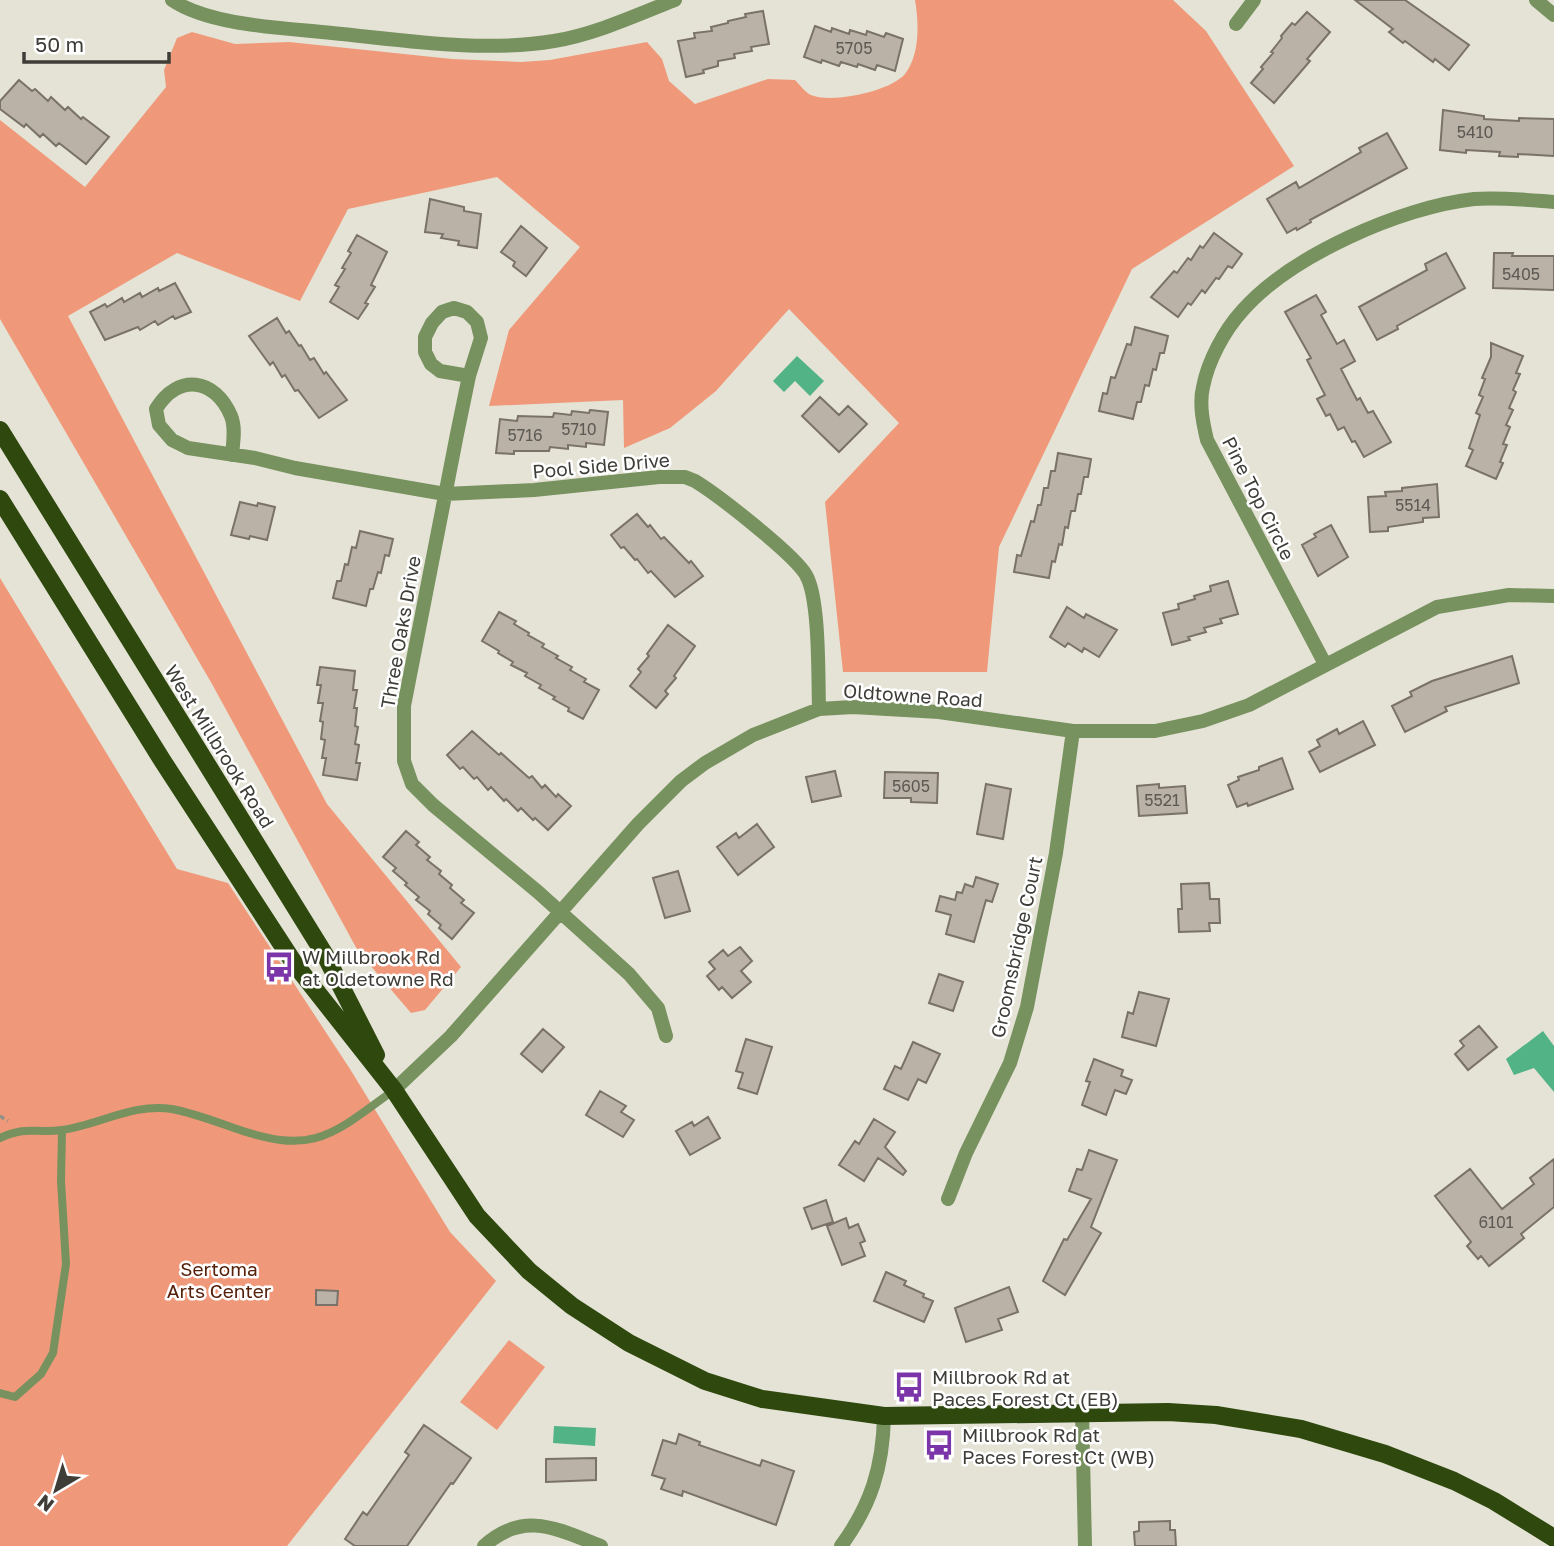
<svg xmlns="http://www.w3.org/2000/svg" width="1554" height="1546" font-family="'Golos Text',sans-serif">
	<rect width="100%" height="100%" fill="#e4e3d5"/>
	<!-- green -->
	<path fill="#f0997a" d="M915,0H1173L1206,31L1294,166L1132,269L999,547L987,672H843L825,502L899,423L789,309L716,391L670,428L624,448L623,400L489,406L509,330L580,247L497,177L348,209L300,301L177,253L68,316L327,804L461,967L425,1010L411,1013L358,951L212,684L0,319V120L85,187L166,87L164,70L177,38L192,32L235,44L289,42L452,59L521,62L550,60L647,42L662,59L669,81L695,104L768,79L795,80C800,85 806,93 811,95C832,104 891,91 905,74C920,55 919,23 915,0Z
		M0,578L177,869L228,883L350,1069L450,1232L496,1281L287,1546H0Z
		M509,1340L545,1367L497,1430L460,1402Z"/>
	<!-- water -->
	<path fill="#52b387" d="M797,356L824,381L810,396L795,381L784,392L773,381Z
		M1543,1031L1554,1046V1092L1534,1068L1514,1075L1506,1059Z
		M554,1426L596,1428L595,1446L553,1443Z"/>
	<!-- building -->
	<path fill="#bab1a7" stroke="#7a7168" stroke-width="2" d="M1355,0H1405L1469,45L1449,70L1435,59L1433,62L1405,41L1403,43L1389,32L1393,29Z
		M763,11L769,44L751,47L752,51L734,54L735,58L718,61V66L703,70L704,73L686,77L678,41L695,38L694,33L712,31L711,27L728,23V21L746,17L745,14Z
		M1307,12L1330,32L1307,59L1310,61L1274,103L1251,83L1263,69L1261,67L1273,53L1271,52L1282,38L1281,36L1292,23L1295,25Z
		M815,26L831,32L832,28L849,34L850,30L866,35L867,31L884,37L886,33L903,39L895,71L877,65L875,70L858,64L857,67L841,62L839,66L822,60L821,63L804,57Z
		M19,80L32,91L35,89L48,101L51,97L65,110L68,107L81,119L83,117L109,137L86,164L59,143L56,146L43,134L40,137L26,124L24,127L0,109V101Z
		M1443,110L1484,116V119L1519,121V118L1554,119V156L1518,154V157L1499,156L1500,152L1466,150V153L1440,150Z
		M1387,133L1407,168L1310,220L1311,222L1297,230L1296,228L1287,233L1267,199L1296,182L1299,188L1361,152L1359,148Z
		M430,199L464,207V211L481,214L477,248L458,245L459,241L441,238L443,234L425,232Z
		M521,226L547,248L526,276L513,266L515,262L501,252Z
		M1214,233L1242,254L1232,268L1228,266L1219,279L1216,278L1205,293L1202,290L1191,305L1188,303L1178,317L1151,297L1174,271L1177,273L1188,258L1191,260L1200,246L1203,248Z
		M357,235L387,252L371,285L375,287L365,303L368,304L358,319L330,302L339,287L335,285L345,269L342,268L351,253L348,251Z
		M1446,253L1465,288L1397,326L1398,329L1377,340L1359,307L1427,270L1425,264Z
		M1494,253H1513L1512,256H1554V290L1493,288Z
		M175,283L191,312L175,319L173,316L158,325L155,321L140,330L138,327L105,340L90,312L105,304L107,307L122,298L124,302L140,293L142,297L158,288L159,291Z
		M1316,295L1326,312L1321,315L1337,344L1344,340L1355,361L1341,369L1357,400L1360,398L1368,413L1373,411L1391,442L1364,457L1355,441L1352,442L1344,427L1338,430L1330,414L1326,416L1317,399L1325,395L1307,360L1311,358L1285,312Z
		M277,318L286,333L289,331L299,346L301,345L310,360L314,358L324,374L326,372L347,400L319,418L298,390L295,391L285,375L282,377L273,362L270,365L249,336Z
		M1135,327L1168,336L1164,353H1160L1156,370L1153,369L1149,386L1145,385L1141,402H1137L1133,419L1099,411L1103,393L1107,394L1111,377L1115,378L1127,344L1131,345Z
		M1491,343L1523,356L1516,373L1520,374L1513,390L1516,392L1509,408L1513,410L1506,425L1510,427L1503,444L1507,445L1500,462L1503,463L1496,479L1466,466L1473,450L1469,448L1480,415L1476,413L1483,397L1479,395L1485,379L1482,378L1491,357Z
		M820,397L839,415L848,406L867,424L839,452L802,416Z
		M590,410L608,412L604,445L586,443V447L568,445V449L550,447L549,451H514V454L496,453L500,419L517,421L518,416L553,417L554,413L571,415L572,411L589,413Z
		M1058,453L1091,459L1088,477H1084L1081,494H1078L1075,511H1071L1068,528L1065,527L1062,545L1059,544L1055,562L1052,561L1049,578L1014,572L1017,555L1021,556L1031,521L1034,522L1038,505H1041L1044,488H1048L1051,471H1055Z
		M1437,484L1439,517L1423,518V522L1388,527V531L1370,532L1368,497L1386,496L1385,492L1402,491V488Z
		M240,502L257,506L258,503L275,507L267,540L250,536L249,539L231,535Z
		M637,514L648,527L650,525L661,539L664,537L689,563L691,561L703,576L675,597L651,571L648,573L637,559L635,560L624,547L621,548L611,535Z
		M1331,525L1348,557L1318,576L1302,545L1316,537L1314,534Z
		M360,531L393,539L389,556L385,555L381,573L378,572L373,589H370L366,606L333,598L337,581H341L345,564L348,565L352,547L356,548Z
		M1228,581L1238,614L1220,619L1222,623L1204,628L1206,632L1188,637L1190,640L1172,645L1163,613L1179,609L1178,604L1195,599L1194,596L1211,591L1210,586Z
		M1067,607L1084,618L1086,614L1117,630L1099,657L1084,648L1082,652L1068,643L1065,647L1050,637Z
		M499,612L516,621L514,624L529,633L528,635L544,644L542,647L558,656L556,658L572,667L570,670L586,679L584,682L599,690L583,719L568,711L569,708L553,699L555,697L539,688L541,685L525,676L527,673L511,665L513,662L498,653L499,651L482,641Z
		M668,625L695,646L674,676L676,678L665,691L668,694L656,708L630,686L641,672L638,669L649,656L647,654Z
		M1512,656L1519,683L1445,707L1447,711L1405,732L1392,706L1412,696L1410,692L1432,681Z
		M320,667L355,671L353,690H357L354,708H357L355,726L358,727L355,744L359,745L356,763H360L357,780L323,775L326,758H322L325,740L321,739L323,722L320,721L323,703H318L321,685H317Z
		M1363,721L1375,745L1320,772L1309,752L1320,746L1317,740L1337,729L1339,734Z
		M472,731L499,755L501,753L529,778L532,776L542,788L545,785L556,797L558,794L571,806L548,830L535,818L533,820L521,808L518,811L506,799L504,801L491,787L488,790L477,777L474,779L463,767L460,769L447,755Z
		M1282,758L1293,789L1248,806L1247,803L1237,807L1228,785L1239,780L1238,777L1259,770V767Z
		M835,771L841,796L812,802L806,777Z
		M885,772L938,773L937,803L911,802V798H884Z
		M986,784L1011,789L1003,839L977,834Z
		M1159,784V788L1185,786L1187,813L1139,816L1137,786Z
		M757,824L774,847L738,875L717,847L736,833L739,838Z
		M406,831L419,842L416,845L430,857L427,860L441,871L439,874L452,885L450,888L464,900L461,903L474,913L452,939L439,928L441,925L428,914L430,911L416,900L419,897L405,885L407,883L393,871L396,868L383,857Z
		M678,871L690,911L665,918L653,878Z
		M976,877L998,884L992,902L986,900L974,942L946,934L951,915L936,911L940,896L955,900L957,892L962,893L965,884L973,887Z
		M1209,883L1210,899H1219L1220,923H1209L1210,931L1179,932L1178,909H1182L1181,884Z
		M740,947L752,961L741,971L751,982L732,998L722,987L719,990L707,976L715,969L709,962L723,950L728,956Z
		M939,974L963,982L953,1011L929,1003Z
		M1139,992L1169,999L1156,1046L1122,1037L1128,1012L1133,1014Z
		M1479,1026L1497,1047L1468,1070L1455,1054L1464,1046L1460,1041Z
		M543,1029L564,1047L542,1072L521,1054Z
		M746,1039L772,1047L757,1094L738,1088L743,1073L736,1071Z
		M913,1042L940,1054L926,1083L918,1079L908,1100L884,1089L895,1066L901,1069Z
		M1094,1059L1123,1070L1121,1076L1132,1080L1126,1094L1115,1090L1106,1115L1082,1105L1090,1082L1086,1081Z
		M600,1091L626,1106L621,1112L634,1120L623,1137L586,1115Z
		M708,1117L720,1138L690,1155L676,1131L692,1122L694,1126Z
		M874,1119L895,1132L885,1147L906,1171L903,1175L878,1158L864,1181L839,1165L855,1141L859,1144Z
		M1089,1150L1117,1160L1091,1227L1101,1233L1065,1295L1043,1281L1064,1239L1067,1240L1091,1199L1069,1191L1077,1169L1082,1170Z
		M1554,1159V1207L1521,1234L1524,1238L1489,1266L1481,1256L1478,1259L1467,1246L1471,1242L1435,1196L1470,1169L1502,1209L1534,1184L1530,1178Z
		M826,1200L833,1222L812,1229L804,1208Z
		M846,1218L849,1228L858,1224L865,1241L860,1243L865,1256L842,1265L827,1226Z
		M886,1272L906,1281L904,1285L924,1294L923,1297L933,1301L924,1322L874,1301Z
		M1009,1287L1018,1312L998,1319L1002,1330L966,1342L955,1308Z
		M316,1290L338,1291L337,1305H316Z
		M424,1425L471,1458L453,1484L451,1483L407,1546H355L345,1539L363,1512L367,1515L409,1455L405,1452Z
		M679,1434L700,1442L699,1445L760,1466L762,1460L794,1471L776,1525L683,1491L682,1496L661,1489L665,1479L652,1475L663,1440L676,1444Z
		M596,1458V1480L546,1482V1459Z
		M1170,1521V1530H1175L1176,1546H1135L1134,1532L1139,1531V1522Z"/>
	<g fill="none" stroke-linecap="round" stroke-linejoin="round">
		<!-- path -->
		<path stroke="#929187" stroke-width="3.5" stroke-dasharray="5 3.5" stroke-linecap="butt" d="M0,1116L8,1121"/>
		<!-- lane -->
		<path stroke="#77915f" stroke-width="8" d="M0,1138C28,1125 36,1134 62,1130C99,1125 132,1103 172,1109C193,1113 214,1121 234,1128C313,1156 331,1136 394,1090
			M0,1393L15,1397L41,1374L53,1353L66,1264L61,1181L62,1130"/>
		<!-- street -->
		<path stroke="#77915f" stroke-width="14" d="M172,0C210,26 286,28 332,33C403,40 483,53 554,41C596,34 636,15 675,0
			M1536,0L1554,15
			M1236,24L1254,0
			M469,376L440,371L431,364L425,352V337L432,323L442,312L454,308L467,312L477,322L481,338L469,376L457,434L404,706V761L412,784L433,805L538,892L629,974L658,1008L666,1036
			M232,455C233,443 236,428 231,416C215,378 178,373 156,409L159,425L172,440L188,448L255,458L295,468L445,494L534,490L659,477H685L695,481C718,495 795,555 806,575C820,599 818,678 819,709
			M1325,664L1207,440C1203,423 1199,404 1203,387C1208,361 1224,331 1242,311C1290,256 1401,207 1474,199C1500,197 1528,200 1554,202
			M394,1090L451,1036L638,824L681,781L705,763L753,735L819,709L853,707L939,712L1073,731H1155L1203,721L1249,705L1437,607L1509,595L1554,596
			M948,1199L966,1153L1010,1063L1027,1007L1056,853L1073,731
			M1082,1412L1085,1546
			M484,1546C524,1510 557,1529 601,1546
			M841,1546C871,1505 883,1467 884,1416"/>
		<!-- primary -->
		<path stroke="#2e480e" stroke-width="18" d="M0,430L325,955L376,1055
			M0,499L162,760L294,963L394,1090L477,1216L529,1271L572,1306L629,1343L705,1381L762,1399L884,1416L1168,1412L1216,1415L1301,1429L1385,1454L1454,1481L1494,1501L1554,1538"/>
	</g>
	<!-- icons -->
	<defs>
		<g id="bus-bare" transform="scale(2.415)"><path d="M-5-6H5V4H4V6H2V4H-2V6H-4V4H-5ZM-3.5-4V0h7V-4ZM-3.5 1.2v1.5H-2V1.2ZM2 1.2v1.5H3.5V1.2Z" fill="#7c35a8" stroke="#fff" stroke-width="2.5" paint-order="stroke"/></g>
	</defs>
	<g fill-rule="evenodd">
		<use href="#bus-bare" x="279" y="967"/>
		<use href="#bus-bare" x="909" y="1387"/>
		<use href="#bus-bare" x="939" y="1445"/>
	</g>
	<g text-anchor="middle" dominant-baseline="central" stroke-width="5" stroke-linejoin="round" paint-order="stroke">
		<!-- number labels -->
		<g font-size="16" fill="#5d5a54">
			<text x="854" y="48">5705</text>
			<text x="1475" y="132">5410</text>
			<text x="1521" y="274">5405</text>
			<text x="579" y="429">5710</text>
			<text x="525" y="435">5716</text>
			<text x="1413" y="505">5514</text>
			<text x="911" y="786">5605</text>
			<text x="1162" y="800">5521</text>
			<text x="1496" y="1222">6101</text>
		</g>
		<!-- street labels -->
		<g font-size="19" fill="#3e3d38" stroke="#fff">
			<text transform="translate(601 465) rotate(-5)">Pool Side Drive</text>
			<text transform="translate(1259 498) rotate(63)">Pine Top Circle</text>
			<text transform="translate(400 632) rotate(-80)">Three Oaks Drive</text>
			<text transform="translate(913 695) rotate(4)">Oldtowne Road</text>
			<text transform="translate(220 746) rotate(58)">West Millbrook Road</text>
			<text transform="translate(1016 947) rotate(-78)">Groomsbridge Court</text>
		</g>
		<!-- poi labels -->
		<g font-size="19" fill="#3e3d38" stroke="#fff" text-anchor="start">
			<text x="302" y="956">W Millbrook Rd<tspan x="302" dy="22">at Oldetowne Rd</tspan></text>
			<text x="932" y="1376">Millbrook Rd at<tspan x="932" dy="22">Paces Forest Ct (EB)</tspan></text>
			<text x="962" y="1434">Millbrook Rd at<tspan x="962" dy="22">Paces Forest Ct (WB)</tspan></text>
		</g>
		<!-- park labels -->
		<g font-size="19" fill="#56200b" stroke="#fff">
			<text x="219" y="1268">Sertoma<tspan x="219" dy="22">Arts Center</tspan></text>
		</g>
	</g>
	<!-- north arrow -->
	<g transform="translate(56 1490) rotate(218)" stroke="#ffffff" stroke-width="5" paint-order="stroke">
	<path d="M0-5L12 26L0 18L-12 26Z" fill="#3e3d38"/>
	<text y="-10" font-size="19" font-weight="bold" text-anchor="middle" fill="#3e3d38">N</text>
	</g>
	<!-- scale -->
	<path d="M24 52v10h145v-10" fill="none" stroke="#3e3d38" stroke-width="3.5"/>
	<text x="35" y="52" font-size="21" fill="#3e3d38" stroke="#ffffff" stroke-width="5" paint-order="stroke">50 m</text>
</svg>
